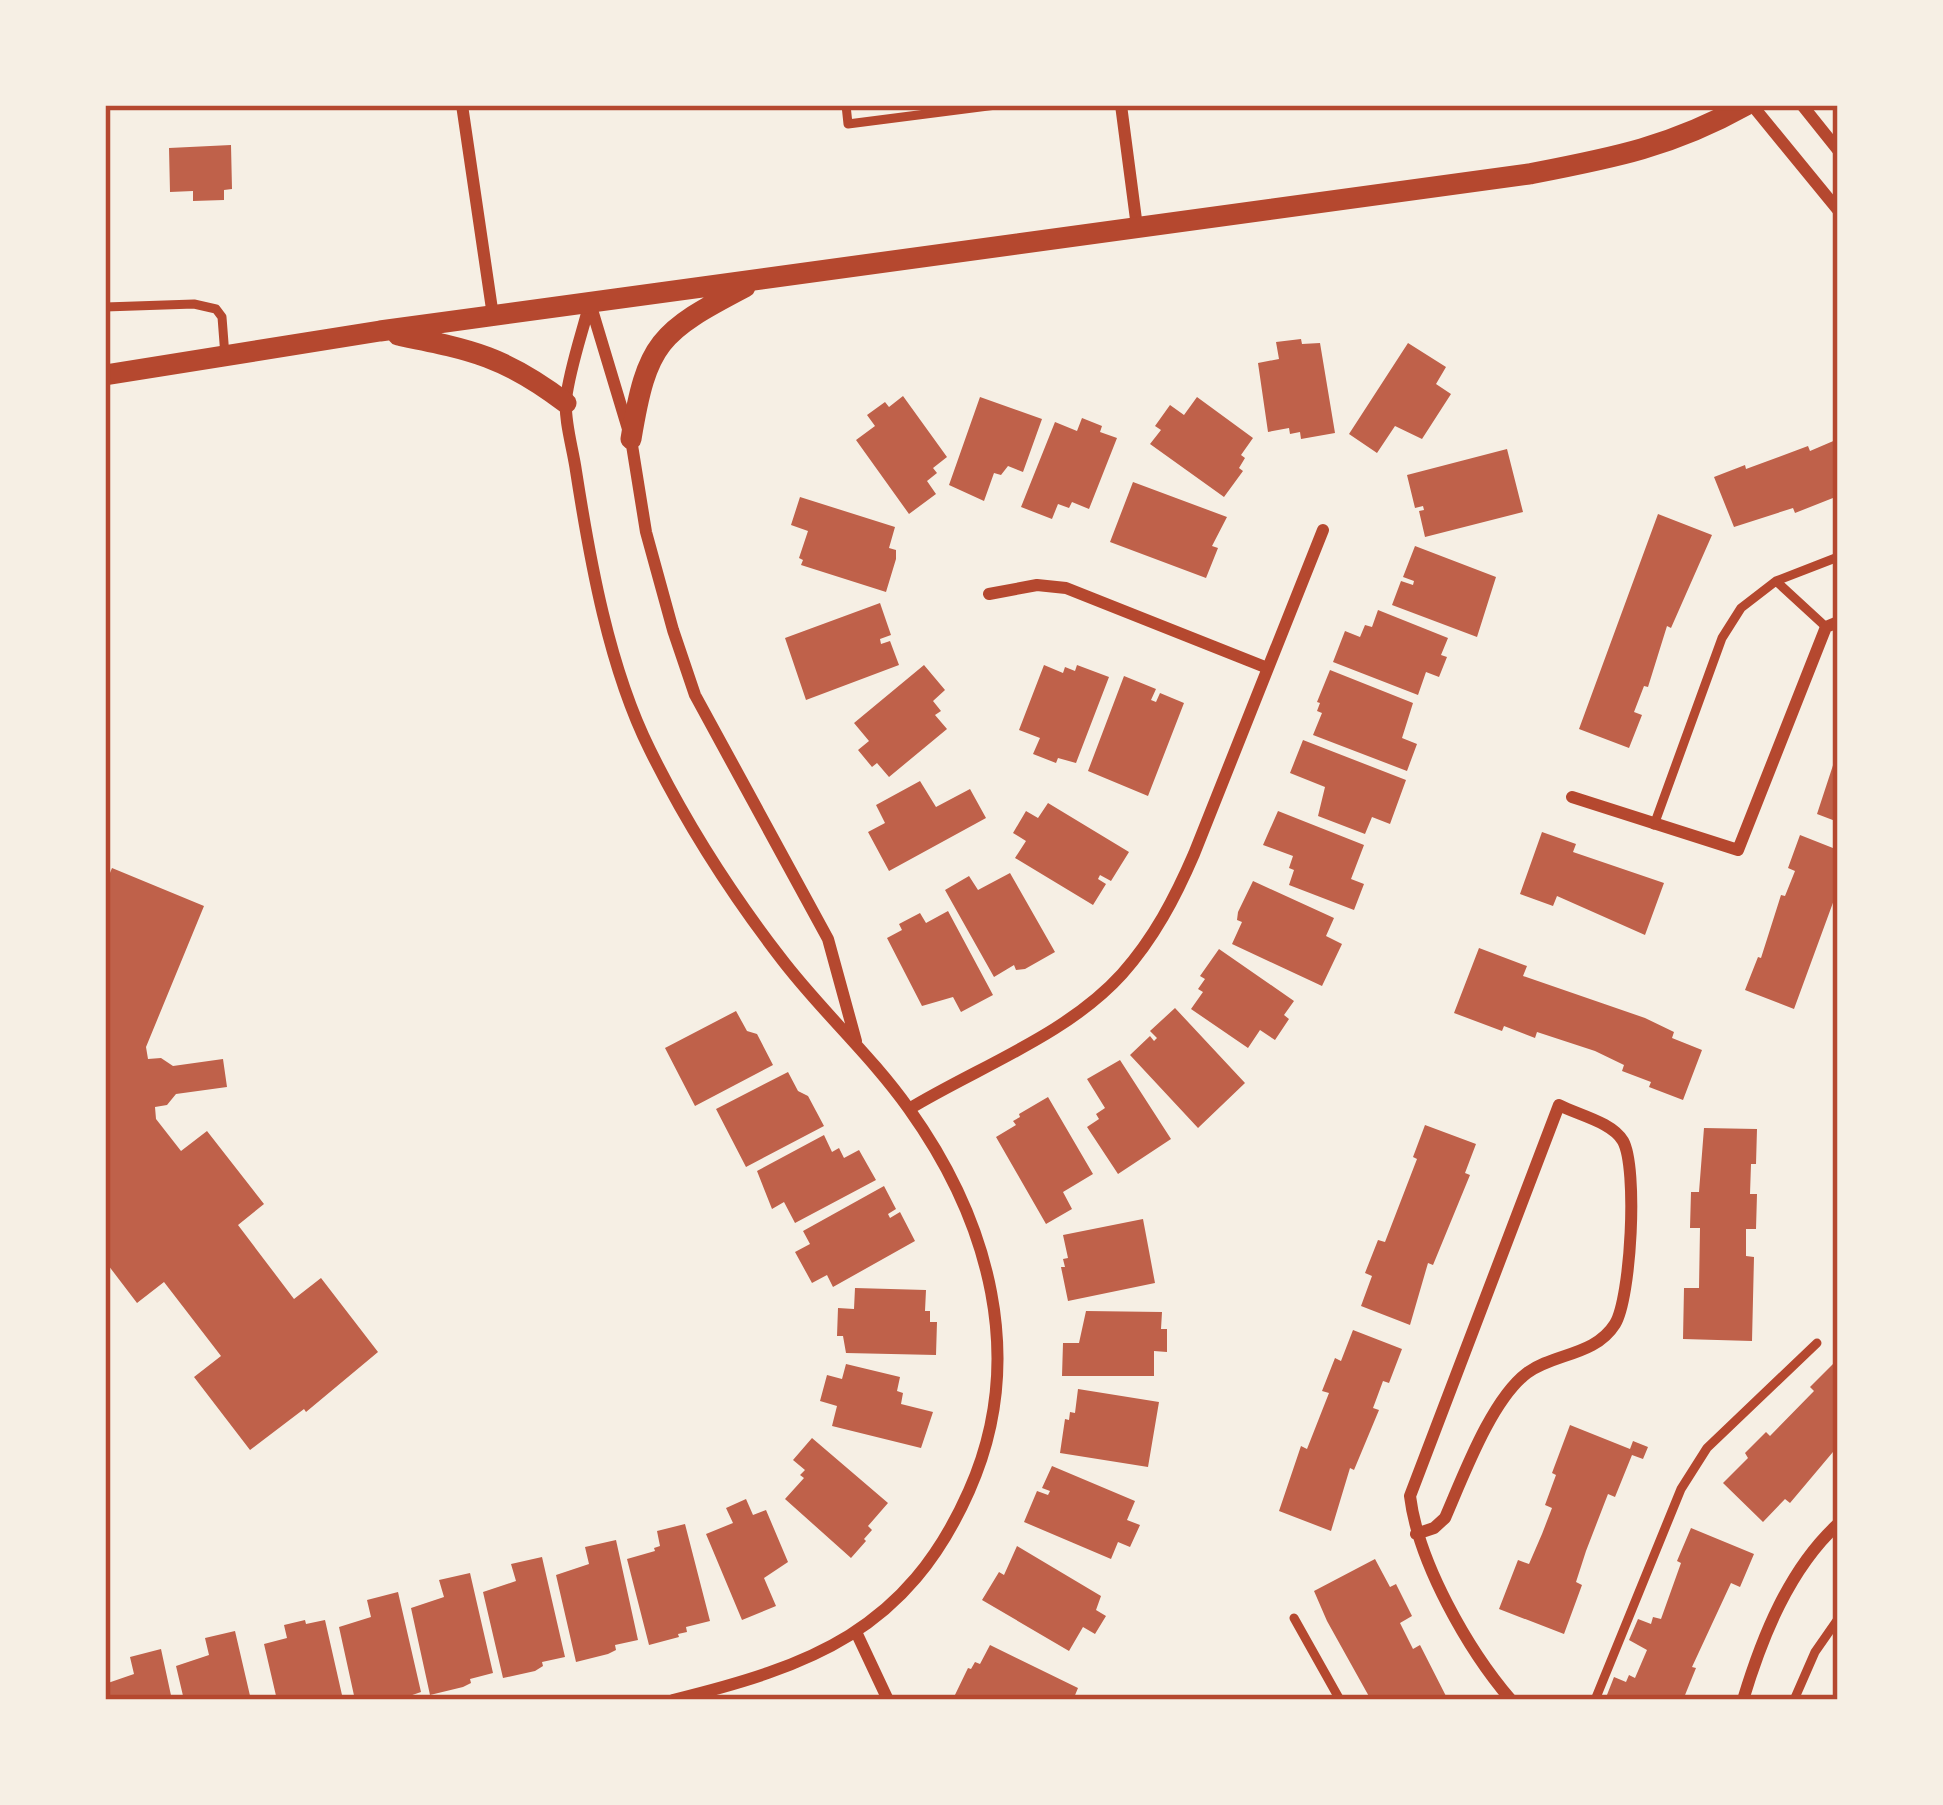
<svg xmlns="http://www.w3.org/2000/svg" width="1943" height="1805" font-family="Poppins,sans-serif">
	<rect width="100%" height="100%" fill="#f6efe4"/>
	<!-- building -->
	<path fill="#bf614a" d="M231,145L232,189L224,190V200L193,201V191L170,192L169,148Z
		M1301,339L1302,344L1320,343L1335,433L1301,439L1300,432L1290,434L1289,428L1268,432L1258,363L1279,359L1276,342Z
		M1408,343L1446,367L1436,384L1451,394L1422,439L1395,426L1377,453L1349,434Z
		M903,396L947,457L933,468L937,473L927,481L936,494L909,514L856,440L875,426L867,415L885,402L889,407Z
		M980,397L1042,419L1023,472L1008,466L1001,475L994,473L984,501L949,485Z
		M1197,397L1253,438L1241,455L1245,458L1239,468L1243,471L1224,497L1150,444L1161,430L1155,426L1170,405L1184,415Z
		M1082,418L1102,426L1100,432L1117,438L1089,509L1072,502L1069,508L1058,504L1052,519L1021,507L1055,422L1077,431Z
		M1838,439V496L1795,513L1793,508L1734,527L1714,477L1745,465L1746,469L1808,446L1810,451Z
		M1507,449L1523,512L1425,537L1419,511L1424,510L1423,506L1415,508L1407,475Z
		M1133,482L1227,517L1212,546L1218,548L1206,578L1110,542Z
		M800,497L895,527L889,548L896,550V559L886,592L801,565L803,560L799,558L808,531L791,525Z
		M1658,514L1712,535L1671,628L1667,626L1648,687L1644,686L1634,712L1642,715L1629,748L1579,729Z
		M1415,546L1496,577L1477,637L1392,605L1401,581L1413,585L1414,581L1403,577Z
		M880,603L891,635L880,639L881,644L890,641L899,665L806,700L785,638Z
		M1378,610L1448,638L1441,655L1447,657L1439,677L1426,672L1418,695L1333,662L1345,631L1360,637L1365,625L1372,627Z
		M924,665L945,690L933,701L941,711L935,715L947,729L889,777L877,763L872,767L858,750L869,741L854,723Z
		M1044,665L1063,673L1065,667L1075,671L1077,665L1109,677L1076,763L1058,758L1056,763L1033,754L1040,738L1019,730Z
		M1330,670L1413,703L1402,738L1417,744L1407,771L1313,735L1322,713L1317,711L1320,703L1317,702Z
		M1124,676L1156,689L1151,700L1156,702L1160,693L1184,703L1148,796L1088,771Z
		M1303,740L1406,780L1390,824L1372,817L1365,834L1318,816L1325,787L1290,773Z
		M1838,750V822L1817,814Z
		M920,781L936,807L970,789L986,818L889,871L868,832L885,823L876,805Z
		M1048,803L1129,852L1111,881L1100,875L1098,879L1106,884L1093,905L1015,858L1026,841L1013,833L1026,811L1038,818Z
		M1278,811L1364,845L1351,879L1364,884L1354,910L1289,885L1294,870L1289,868L1293,856L1263,845Z
		M1542,832L1576,844L1573,852L1664,883L1645,935L1557,896L1553,906L1520,894Z
		M1800,835L1838,850V889L1794,1009L1745,990L1758,957L1761,958L1781,895L1785,896L1795,871L1788,868Z
		M112,868L204,906L146,1047L148,1059L161,1058L173,1066L223,1059L227,1087L176,1094L167,1105L155,1107L156,1119L181,1151L207,1131L264,1204L238,1225L294,1299L321,1278L378,1352L306,1412L304,1409L250,1450L194,1377L221,1356L164,1282L137,1303L105,1261V885Z
		M1010,873L1055,952L1025,969L1016,970L1014,965L994,977L945,890L969,876L978,890Z
		M1253,881L1334,918L1326,936L1342,944L1322,986L1232,944L1242,922L1237,920L1238,912Z
		M948,911L993,995L961,1012L953,997L922,1006L887,938L902,930L899,924L920,913L926,923Z
		M1479,948L1527,966L1523,976L1645,1018L1674,1032L1672,1038L1702,1050L1683,1100L1649,1087L1651,1082L1622,1071L1624,1065L1595,1051L1537,1032L1535,1038L1504,1026L1502,1031L1454,1013Z
		M1219,949L1294,1001L1284,1015L1289,1019L1275,1040L1260,1030L1248,1048L1191,1009L1203,992L1198,989L1205,979L1200,976Z
		M1175,1008L1245,1083L1198,1128L1130,1055L1150,1036L1154,1041L1157,1038L1150,1031Z
		M736,1011L747,1031L757,1034L773,1065L695,1106L665,1048Z
		M1120,1060L1171,1139L1118,1174L1087,1127L1099,1119L1096,1114L1105,1108L1087,1079Z
		M788,1072L798,1091L808,1096L824,1126L746,1167L716,1109Z
		M1048,1097L1093,1174L1063,1192L1072,1209L1046,1224L996,1137L1016,1125L1013,1121L1020,1117L1019,1114Z
		M1425,1125L1476,1144L1465,1173L1470,1175L1433,1265L1428,1263L1410,1325L1361,1306L1372,1276L1365,1273L1378,1240L1385,1242L1417,1159L1413,1157Z
		M1704,1128L1757,1129L1756,1164H1751L1750,1194H1757L1756,1229H1746V1256L1754,1257L1752,1341L1683,1339L1684,1288H1699L1700,1228H1690L1691,1192H1699Z
		M824,1135L832,1152L839,1148L844,1158L859,1150L876,1180L795,1223L784,1202L772,1209L757,1171Z
		M884,1186L896,1209L888,1214L890,1218L900,1212L915,1241L833,1287L827,1275L812,1283L795,1252L810,1244L803,1231Z
		M1143,1219L1155,1283L1068,1301L1061,1267H1065L1063,1259L1068,1258L1063,1235Z
		M855,1288L926,1290L925,1311H930V1322H937L936,1355L846,1353L843,1336H837L838,1308L854,1309Z
		M1086,1311L1162,1312L1161,1329H1167V1352L1154,1351V1376H1062L1063,1343H1079Z
		M1353,1330L1402,1349L1389,1383L1383,1381L1373,1408L1379,1410L1354,1470L1350,1468L1331,1531L1279,1511L1301,1446L1307,1449L1329,1393L1322,1391L1335,1358L1341,1361Z
		M1835,1362L1838,1446L1790,1503L1785,1499L1763,1522L1723,1483L1748,1458L1745,1453L1766,1432L1770,1436L1814,1391L1810,1387Z
		M846,1364L900,1377L897,1391L903,1393L901,1404L933,1412L921,1448L832,1426L837,1406L820,1401L827,1375L842,1379Z
		M1078,1389L1159,1402L1148,1467L1060,1453L1065,1419L1069,1420L1070,1412L1075,1413Z
		M1570,1425L1630,1449L1633,1441L1648,1447L1643,1459L1632,1455L1615,1497L1608,1494L1586,1551L1576,1582L1582,1585L1564,1634L1499,1609L1518,1560L1529,1564L1542,1534L1552,1508L1545,1505L1556,1475L1552,1473Z
		M812,1438L888,1503L868,1526L872,1530L864,1539L866,1541L851,1558L785,1499L804,1478L800,1475L805,1470L793,1460Z
		M1052,1466L1135,1501L1127,1520L1140,1525L1130,1547L1118,1542L1111,1559L1024,1522L1037,1491L1048,1495L1050,1491L1042,1488Z
		M746,1499L753,1515L766,1510L788,1562L764,1578L776,1606L742,1620L706,1534L733,1523L726,1508Z
		M685,1524L710,1621L686,1627L687,1632L678,1634L679,1637L649,1645L627,1559L655,1551L654,1548L660,1546L657,1531Z
		M1691,1528L1754,1554L1740,1587L1731,1583L1692,1667L1696,1668L1683,1700H1605L1614,1677L1626,1682L1629,1675L1635,1678L1647,1650L1629,1640L1638,1619L1651,1624L1653,1617L1661,1619L1681,1563L1677,1561Z
		M616,1540L638,1640L615,1645L616,1650L608,1654L576,1662L556,1575L589,1564L585,1547Z
		M1017,1546L1101,1596L1096,1610L1106,1616L1095,1634L1083,1627L1069,1651L982,1600L999,1572L1004,1575Z
		M542,1557L565,1657L542,1662L543,1666L535,1671L503,1678L483,1592L516,1581L511,1564Z
		M1375,1559L1390,1587L1396,1584L1412,1616L1400,1623L1413,1649L1420,1645L1448,1700H1371L1327,1621L1314,1591Z
		M470,1573L493,1673L470,1679L471,1683L463,1687L430,1695L411,1608L444,1597L439,1580Z
		M398,1592L421,1692L398,1700H355L339,1627L371,1617L367,1600Z
		M305,1620L306,1624L325,1620L342,1695L324,1700H277L264,1644L287,1638L284,1625Z
		M235,1631L251,1700H184L176,1666L209,1655L205,1638Z
		M990,1645L1078,1688L1073,1700L953,1699L968,1668L971,1669L975,1662L980,1664Z
		M161,1649L172,1700H105V1684L134,1674L130,1657Z"/>
	<g fill="none" stroke-linecap="round" stroke-linejoin="round">
		<!-- service -->
		<path stroke="#b5482f" stroke-width="9" d="M846,105L848,124L996,105
			M105,307L194,304L216,309L222,317L225,356
			M1776,581L1826,627
			M1654,825L1722,638L1741,608L1776,581L1838,557
			M1294,1618L1340,1700
			M1595,1700L1681,1489L1707,1448L1817,1343
			M1794,1700L1815,1652L1838,1619"/>
		<!-- minor -->
		<path stroke="#b5482f" stroke-width="12" d="M462,105L493,316
			M1121,105L1137,227
			M1752,105L1838,210
			M1802,105L1838,150
			M590,302C582,334 570,367 566,399C564,421 573,449 576,471C590,561 609,668 650,750C686,823 730,892 780,957C820,1010 870,1054 909,1109C989,1221 1028,1359 969,1491C907,1631 811,1666 673,1700
			M590,303L631,439L646,532L673,630L695,695L828,939L856,1041
			M989,594L1037,585L1066,588L1265,667
			M1572,797L1738,850L1826,627L1838,622
			M909,1109C978,1067 1067,1035 1122,974C1154,938 1175,898 1194,854L1323,530
			M1416,1534L1434,1528L1445,1518C1463,1477 1491,1400 1527,1373C1554,1353 1595,1356 1615,1324C1631,1298 1638,1168 1623,1141C1612,1122 1578,1115 1559,1105L1410,1496C1418,1562 1468,1650 1511,1700
			M857,1634L888,1700
			M1743,1700C1762,1637 1789,1569 1838,1524"/>
		<!-- tertiary -->
		<path stroke="#b5482f" stroke-width="21" d="M398,335C472,350 504,356 566,403
			M105,375L380,331L1529,174C1612,158 1671,147 1746,105
			M631,439C647,342 659,332 745,287"/>
	</g>
	<!-- border -->
	<rect width="1943" height="1805" fill="none" stroke="#f6efe4" stroke-width="216"/>
	<rect x="108" y="108" width="1727" height="1589" fill="none" stroke="#b5482f" stroke-width="4.5"/>
</svg>
